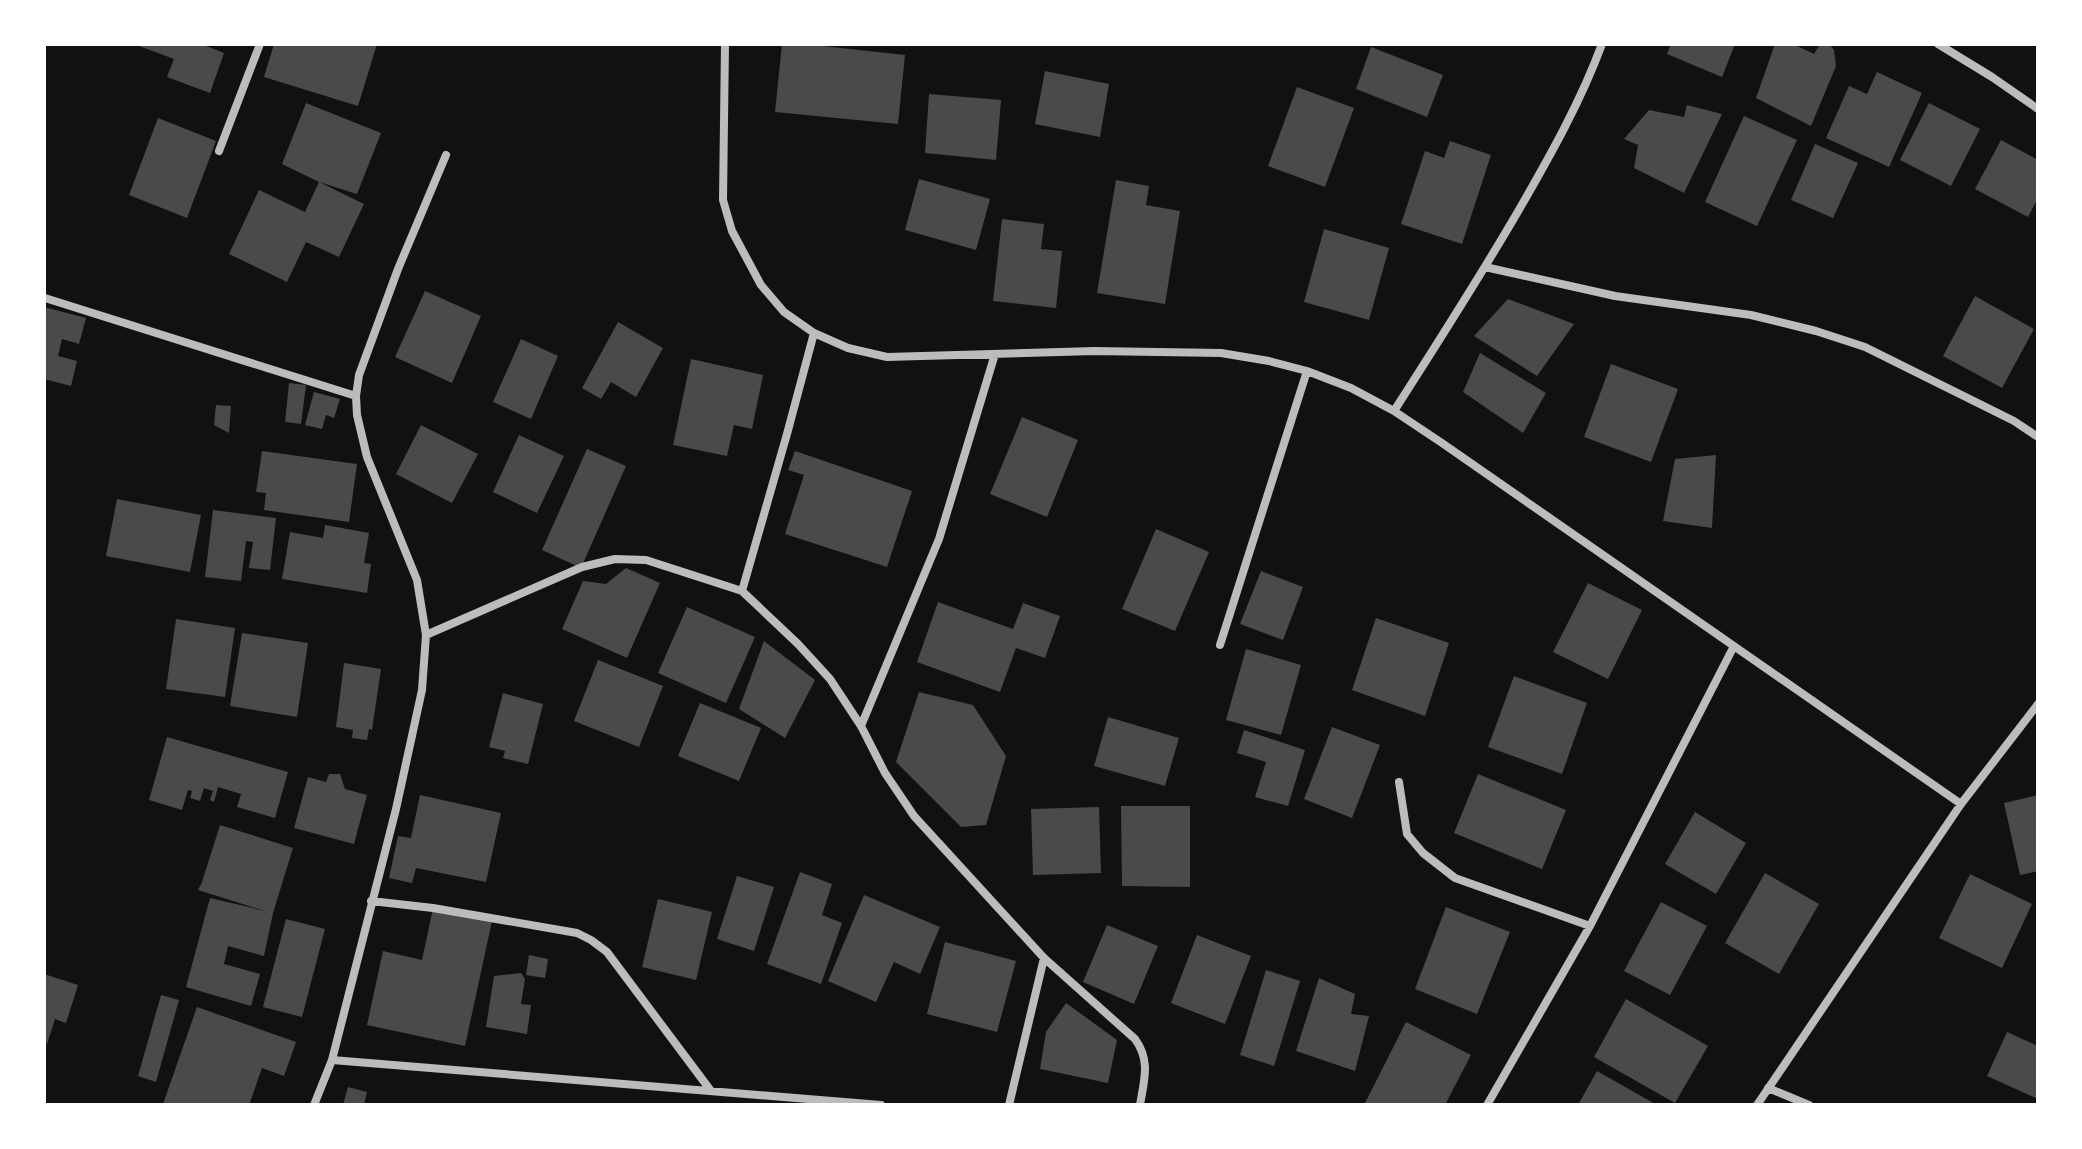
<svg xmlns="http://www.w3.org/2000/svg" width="2082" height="1149" font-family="Jost,sans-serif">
	<rect width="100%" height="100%" fill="#111"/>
	<!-- building -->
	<path fill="#4a4a4a" d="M134,44H207L206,46L224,53L210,93L167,77L174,59Z
		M274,44H377L358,106L264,77Z
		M782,44H804L905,55L898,124L775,112Z
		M1671,44H1735L1722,77L1667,54Z
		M1775,44H1793L1814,54L1820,44H1829L1834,50L1836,66L1811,126L1756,98Z
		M1371,47L1443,75L1427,117L1356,89Z
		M1045,71L1109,84L1100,137L1035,124Z
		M1877,72L1922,93L1889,167L1826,138L1849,86L1867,94Z
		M1297,87L1354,108L1325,187L1268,166Z
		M929,94L1001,100L996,160L925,153Z
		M306,103L381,133L357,194L319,182L364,204L339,257L306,242L287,282L229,254L259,190L305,212L319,182L282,164Z
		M1929,103L1980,129L1951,186L1900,160Z
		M1687,105L1722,114L1684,193L1634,168L1638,145L1624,139L1649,110L1684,117Z
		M1744,116L1797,140L1757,226L1705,202Z
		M158,118L216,141L187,218L129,195Z
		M2001,140L2038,160V198L2028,217L1975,189Z
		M1450,141L1491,155L1462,244L1401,224L1425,151L1444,158Z
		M1815,144L1858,163L1833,218L1791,200Z
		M919,179L990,199L976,250L905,230Z
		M1116,180L1149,186L1146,205L1180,211L1165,304L1097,293Z
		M1002,219L1044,224L1041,249L1062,251L1056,308L993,301Z
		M1324,229L1389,248L1369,320L1304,302Z
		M425,291L481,316L452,383L395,357Z
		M1975,296L2034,329L2002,388L1943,356Z
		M1508,299L1574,324L1537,376L1474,336Z
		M44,307L86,318L79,344L62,339L58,356L77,361L71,386L44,379Z
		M618,322L663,348L636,397L611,382L601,399L582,388Z
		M521,339L558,356L531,419L493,402Z
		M1480,353L1546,393L1523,433L1463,392Z
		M691,359L763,375L752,429L734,425L727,456L673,445Z
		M1611,364L1678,389L1651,462L1584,437Z
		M289,383L306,385L301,424L285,422Z
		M314,392L340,399L334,418L326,415L322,429L305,425Z
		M216,405L231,406L229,433L214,425Z
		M1022,417L1078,440L1047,517L990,494Z
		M421,425L478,454L452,503L396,474Z
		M519,435L564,456L537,513L493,492Z
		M587,449L626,466L581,568L542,550Z
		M262,451L357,464L349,522L264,510L266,493L256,492Z
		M795,451L912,491L887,567L785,534L804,475L788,470Z
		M1716,455L1712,528L1663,521L1675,459Z
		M117,499L201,515L190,572L106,556Z
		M213,510L276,518L270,570L249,568L253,542L246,541L241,581L205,577Z
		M325,525L369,533L364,563L371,564L367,593L282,579L290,532L323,538Z
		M1156,529L1209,552L1175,631L1122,609Z
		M626,568L660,583L627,658L562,629L583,581L606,584Z
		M1261,571L1303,587L1283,640L1240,624Z
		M1588,583L1642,610L1608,679L1553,652Z
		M938,602L1013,629L1023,603L1060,616L1045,658L1016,648L1000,692L917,662Z
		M687,607L755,637L726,703L658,673Z
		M1376,618L1449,643L1425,716L1352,690Z
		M176,619L235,628L225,697L166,689Z
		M242,633L308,643L297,717L230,706Z
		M764,641L815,680L785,738L739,709Z
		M1246,649L1301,665L1281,735L1226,720Z
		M598,660L663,686L639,747L574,721Z
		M344,663L381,669L372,730L369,729L367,740L352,738L353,730L336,727Z
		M1514,676L1587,703L1562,774L1488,747Z
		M919,692L973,705L1006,756L986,825L961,827L896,762Z
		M503,693L543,704L528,764L503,758L505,751L489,747Z
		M700,703L761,728L739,781L678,756Z
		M1108,717L1179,738L1165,786L1094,766Z
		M1332,727L1380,745L1352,818L1304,799Z
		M1244,730L1305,750L1288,806L1255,797L1266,762L1237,753Z
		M167,737L288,772L275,818L237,807L241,794L218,787L214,802L210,800L213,791L204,788L200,801L190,798L192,791L188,790L182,810L149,800Z
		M329,774H340L345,789L367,795L354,844L294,828L308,777L326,782Z
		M1478,774L1566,810L1542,869L1454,833Z
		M420,795L501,813L486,882L416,868L412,883L389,878L398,836L411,838Z
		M2038,795V871L2020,875L2004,803Z
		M1121,806H1190V887L1122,886Z
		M1099,807L1101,873L1033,875L1031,809Z
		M1695,812L1746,843L1716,894L1665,864Z
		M220,825L293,848L273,913L264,956L228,946L224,964L260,974L251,1006L186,987L210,898L265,911L198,890L202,882Z
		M800,872L832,884L822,915L842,923L821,984L767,964Z
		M1765,873L1819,904L1779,974L1725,943Z
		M1970,874L2032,904L2002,968L1939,938Z
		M737,876L774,887L754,951L717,939Z
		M864,895L940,927L920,974L894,962L876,1002L828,981Z
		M658,899L712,912L696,980L642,967Z
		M1661,902L1707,926L1670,995L1624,971Z
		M1446,907L1510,932L1477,1014L1415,989Z
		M433,908L492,921L465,1046L367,1025L383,951L422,960Z
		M286,919L325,929L302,1017L263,1007Z
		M1107,925L1158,946L1134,1004L1083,982Z
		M1197,935L1251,956L1225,1024L1171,1003Z
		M945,942L1016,961L997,1032L927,1014Z
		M529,955L548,959L545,978L526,975Z
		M1266,970L1300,981L1274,1066L1240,1055Z
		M521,973L525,979L521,1004L531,1005L527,1034L486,1027L494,976Z
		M44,974L78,985L66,1023L55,1019L47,1044L44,1043Z
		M1319,978L1355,994L1351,1014L1369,1016L1355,1071L1296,1051Z
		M161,995L179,1000L156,1082L138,1076Z
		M1626,999L1708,1046L1675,1103L1594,1057Z
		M1066,1003L1117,1040L1108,1083L1040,1069L1046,1032Z
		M197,1007L296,1042L284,1076L262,1068L249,1105L163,1104Z
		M1406,1022L1471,1055L1445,1105H1369L1365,1103Z
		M2007,1032L2038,1046V1099L1987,1076Z
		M1597,1071L1657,1105H1578Z
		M348,1087L367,1092L364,1105H343Z"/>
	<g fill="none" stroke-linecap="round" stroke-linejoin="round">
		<!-- minor -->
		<path stroke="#bcbcbc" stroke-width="8" d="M725,44L723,200L732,231L761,285L784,312L814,333L848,348L887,357L1094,351L1221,353L1269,361L1307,371L1351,388L1394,411L1442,443L1961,804
			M1938,44L1992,77L2038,109
			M219,151L260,44
			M1485,267L1615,296L1751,315L1816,331L1865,347L2014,421L2038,437
			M45,298L356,396
			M814,333L787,434L742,591L798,644L830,679L861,726L885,773L914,816L1044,958L1135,1039C1151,1061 1144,1080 1140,1105
			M1394,411C1437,344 1480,277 1520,208C1550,156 1581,101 1602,44
			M426,635L582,567L615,559L646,560L742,591
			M1220,645L1307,371
			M861,726L939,539L995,354
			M1399,782L1407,834L1423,853L1455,878L1590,926
			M371,901L433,908L577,933L591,940L607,952L711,1091
			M332,1060L881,1105
			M1768,1088L1809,1105
			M314,1105L332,1060L396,809L422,690L426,635L417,580L367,457L357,415L356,396L359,375L398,269L446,155
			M1009,1105L1044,958
			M1487,1105L1590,926L1734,646
			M1757,1105L1961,804L2038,704"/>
	</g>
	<!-- border -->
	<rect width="2082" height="1149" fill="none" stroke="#ffffff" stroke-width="92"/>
</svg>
